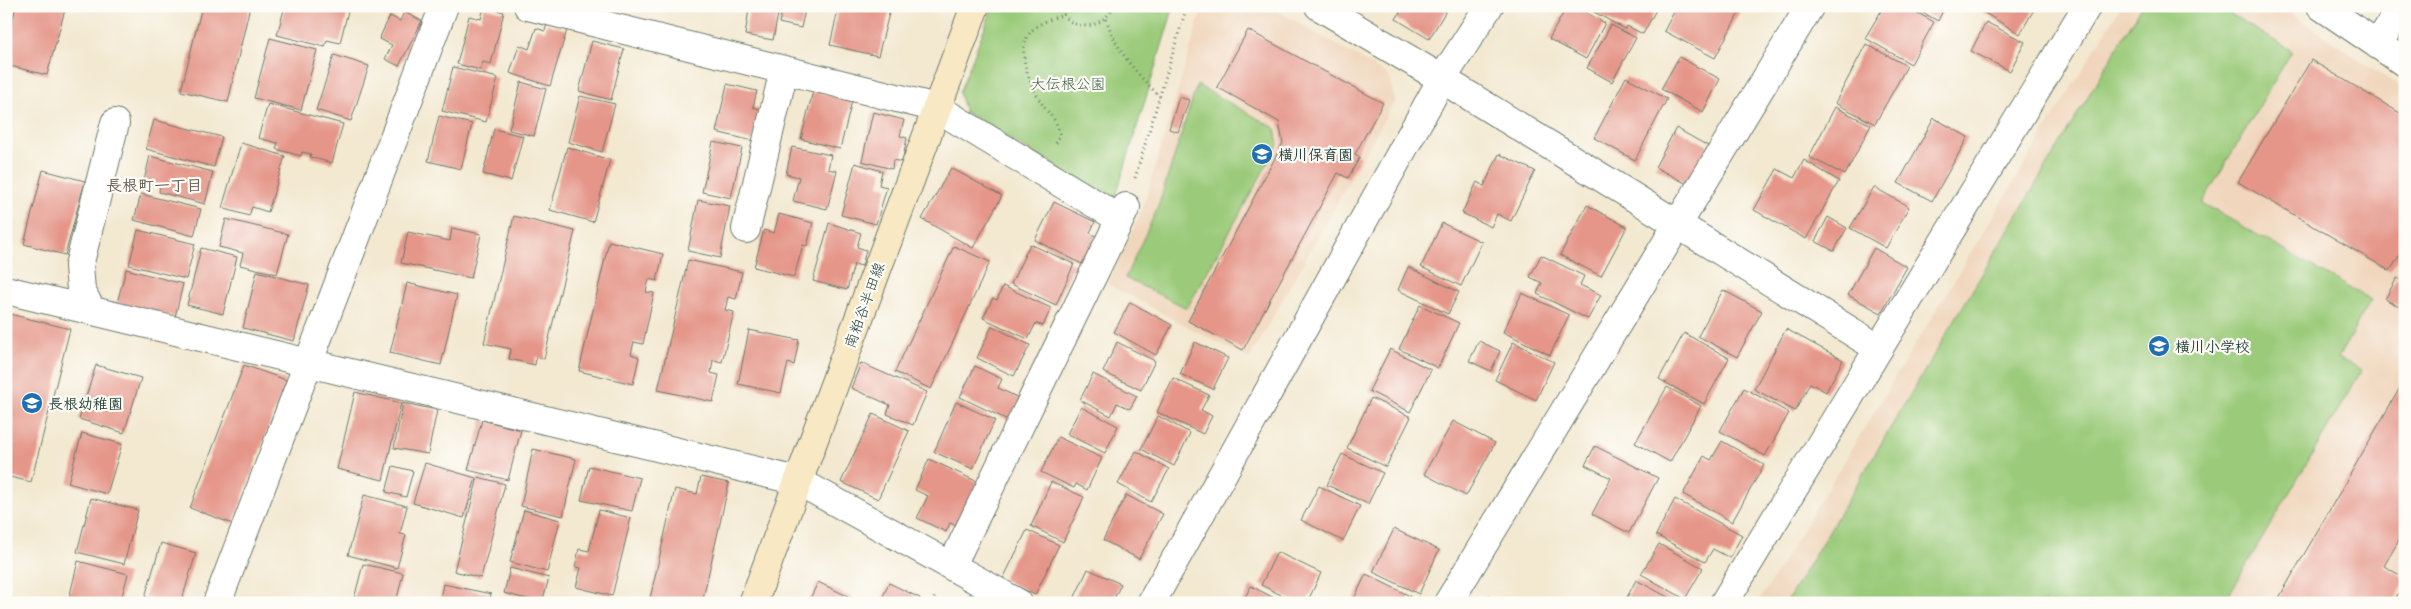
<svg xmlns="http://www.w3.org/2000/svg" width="2411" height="609" font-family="Delius,'Klee One',sans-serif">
	<rect width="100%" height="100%" fill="#fdfcf7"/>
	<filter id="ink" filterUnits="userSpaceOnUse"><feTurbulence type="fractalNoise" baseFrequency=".02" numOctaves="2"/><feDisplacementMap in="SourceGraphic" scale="10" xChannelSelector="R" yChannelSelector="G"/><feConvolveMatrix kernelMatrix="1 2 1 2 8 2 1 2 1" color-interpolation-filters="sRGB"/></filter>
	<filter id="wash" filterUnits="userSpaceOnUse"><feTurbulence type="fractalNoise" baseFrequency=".0096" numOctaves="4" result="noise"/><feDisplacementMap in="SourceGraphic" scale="20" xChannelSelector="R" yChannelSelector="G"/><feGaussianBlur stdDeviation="1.12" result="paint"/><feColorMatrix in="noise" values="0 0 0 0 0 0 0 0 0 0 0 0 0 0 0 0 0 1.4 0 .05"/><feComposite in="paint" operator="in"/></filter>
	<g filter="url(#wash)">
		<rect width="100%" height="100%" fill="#f3e8d0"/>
		<!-- built -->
		<path fill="#f0d6bc" d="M1203,6H1270L1388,75L1395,100L1249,359L1107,284L1143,208Z
			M2121,6H2280L2405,90V603H1758Z"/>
		<!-- green -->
		<path fill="#9bcb7a" stroke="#5d8457" d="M993,6H1174L1114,202L965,112L959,93Z
			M2142,6H2217L2292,51L2202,203L2371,300L2338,358L2362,370L2224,603H1786Z
			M1197,85L1275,128L1278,145L1187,308L1125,278L1158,207Z"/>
		<g id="blocks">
			<!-- building -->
			<path fill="#e59689" d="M16,6H66L47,75L6,65V45Z
				M202,6H250L228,102L181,91Z
				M285,6L349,7L340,43L327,40L325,47L277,35Z
				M599,6H615L614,10Z
				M783,6H806L801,28L779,23Z
				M839,6H891L878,56L830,45Z
				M1404,6H1449L1429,39L1396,19Z
				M1567,6H1574L1605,23L1586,59L1549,39Z
				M1583,6H1658L1643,34L1627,26L1625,29Z
				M1677,6H1731L1740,11L1715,58L1664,31Z
				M1753,6H1764L1762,11Z
				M1884,6H1905L1934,22L1911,64L1865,38Z
				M1911,6H1945L1938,21Z
				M1973,6H2036L2020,34Z
				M484,7L504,12L491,64L483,62L480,70L457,64L469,16L481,19Z
				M749,9L778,14L773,40L745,35Z
				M404,12L422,21L399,66L385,59L392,45L379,39L390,16L400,21Z
				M1986,22L2025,42L2010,71L1971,51Z
				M547,24L567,30L550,86L510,73L519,45L529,49L536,28L545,31Z
				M1611,25L1636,38L1612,82L1587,68Z
				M1248,30L1383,103L1355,154L1360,157L1348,178L1338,173L1243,350L1188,321L1283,143L1279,122L1217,87Z
				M270,38L317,50L301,110L254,98Z
				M592,41L624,49L611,100L579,91Z
				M1866,44L1907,66L1875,124L1835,103Z
				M334,55L369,66L351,121L316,110Z
				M1679,57L1720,79L1703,112L1661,89Z
				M2311,60L2405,116V259L2399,256L2390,271L2238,182Z
				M453,67L498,78L486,122L442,111Z
				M1626,77L1667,99L1635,160L1594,138Z
				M521,82L546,89L534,136L509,130Z
				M727,84L757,91L753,107L760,109L753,141L716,132Z
				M813,91L852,101L840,149L801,139Z
				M580,96L615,104L602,152L568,142Z
				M1179,97L1189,100L1178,132L1169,129Z
				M268,104L343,124L332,163L310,157L311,154L302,152L301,156L276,149L278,143L258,138Z
				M1835,107L1871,125L1845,175L1809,157Z
				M873,112L904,120L900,136L907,138L902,162L893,160L892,169L862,161Z
				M439,116L472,124L461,169L428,161Z
				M1934,118L1968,137L1932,201L1898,183Z
				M154,120L222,137L214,167L146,149Z
				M1676,128L1708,146L1687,184L1655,167Z
				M494,129L523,136L511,181L483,174Z
				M713,142L742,148L731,198L702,192Z
				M241,143L285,156L268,212L252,207L249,216L222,208Z
				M567,147L610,160L593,222L550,210Z
				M792,147L831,155L828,169L837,171L827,209L793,201L799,177L786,174Z
				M1499,154L1535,171L1511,221L1497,214L1491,227L1462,213L1477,182L1484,186Z
				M150,156L213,172L205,204L159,192L160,185L144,181Z
				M1804,160L1839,181L1806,239L1754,210L1777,169L1794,178Z
				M855,163L882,171L879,185L887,187L876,224L841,215Z
				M951,168L1002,196L973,248L922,219Z
				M43,170L85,181L65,255L24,244Z
				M1874,187L1909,207L1886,248L1850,228Z
				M141,194L201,209L194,236L134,220Z
				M698,200L730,206L720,258L688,251Z
				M1054,202L1095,222L1090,233L1096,236L1082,264L1035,240Z
				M1587,205L1627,227L1601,276L1560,255Z
				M779,214L813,223L807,246L803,245L794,277L754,267L764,230L774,233Z
				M514,216L575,231L544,359L536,357L535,365L509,359L511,349L484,343Z
				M1828,217L1847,228L1834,251L1815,241Z
				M226,219L288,234L277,274L240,265L243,253L219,247Z
				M829,223L861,233L857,247L866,250L862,266L854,264L847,290L813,281Z
				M1442,223L1482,242L1461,286L1421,267Z
				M452,228L481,234L471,278L401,263L408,232L450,241Z
				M138,230L195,244L186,279L129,265Z
				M609,241L663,254L657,281L649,279L646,292L654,293L643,344L634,342L631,354L639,357L633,384L579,371Z
				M1030,244L1074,264L1056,305L1011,284Z
				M954,246L990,262L931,389L895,372Z
				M201,248L237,257L223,314L187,305Z
				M1874,248L1907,267L1881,313L1848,295Z
				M1541,255L1584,276L1580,285L1601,295L1588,319L1537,294L1542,283L1530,277Z
				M688,260L742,272L736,299L728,297L725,310L734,312L722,362L713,360L711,373L719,375L713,402L658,390Z
				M1408,267L1459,292L1448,314L1398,290Z
				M126,269L183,284L175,317L117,303Z
				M257,271L309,285L294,341L243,328Z
				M2397,278L2405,282V310L2385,299Z
				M407,283L457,295L441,365L390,353Z
				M1003,286L1051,308L1043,326L1036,323L1028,339L983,318L993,298L997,300Z
				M1723,290L1762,311L1737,357L1698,336Z
				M1522,293L1569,315L1550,355L1503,332Z
				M1130,302L1172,325L1156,355L1114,332Z
				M1420,305L1459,323L1438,368L1399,349Z
				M6,313L70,329L31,482L6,476Z
				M992,326L1030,345L1014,376L977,358Z
				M1786,329L1843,360L1826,392L1810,383L1795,411L1754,389Z
				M749,330L799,340L794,365L788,363L781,393L738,384Z
				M1684,333L1729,358L1704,404L1659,379Z
				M1479,341L1500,351L1491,371L1469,361Z
				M1117,342L1155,361L1141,390L1103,372Z
				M1195,342L1228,358L1213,389L1180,374Z
				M1513,342L1554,362L1536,400L1495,380Z
				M1390,349L1431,370L1410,412L1369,391Z
				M861,363L927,392L913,425L887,414L890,405L851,388Z
				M96,365L141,378L124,433L79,419Z
				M244,365L286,380L233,524L190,508Z
				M975,366L1002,379L998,388L1021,399L1010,421L960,397Z
				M1093,374L1137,396L1130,409L1117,403L1111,416L1080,400Z
				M1173,378L1209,395L1201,410L1212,416L1203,434L1157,412Z
				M2405,379V537L2402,535L2384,566L2405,578V582L2393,603H2276Z
				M1667,387L1701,406L1670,462L1635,443Z
				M1744,388L1789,413L1765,456L1720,431Z
				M355,392L401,403L383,480L337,469Z
				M1371,398L1411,417L1386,467L1347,448Z
				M956,402L995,420L973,469L934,452Z
				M403,403L437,410L428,454L394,448Z
				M1081,407L1118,426L1105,453L1067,434Z
				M873,414L909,431L878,499L841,482Z
				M1158,416L1190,433L1174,466L1141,449Z
				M482,420L521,430L508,480L468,470Z
				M1453,421L1495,443L1466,496L1424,474Z
				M82,433L122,444L107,494L68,483Z
				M1058,437L1102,458L1087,490L1076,484L1074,488L1041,472Z
				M1722,441L1764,465L1732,522L1683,494L1704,456L1711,460Z
				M1595,446L1658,478L1629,533L1592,514L1611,478L1585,465Z
				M533,449L576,459L563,516L521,506Z
				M1136,451L1169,469L1151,502L1118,484Z
				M1342,454L1383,473L1368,504L1327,485Z
				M929,459L978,482L957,526L950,523L946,532L917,518L928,496L915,490Z
				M425,463L476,478L464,518L413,503Z
				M393,466L413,471L406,497L386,492Z
				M589,466L640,478L632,511L581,500Z
				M478,477L505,484L481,578L454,571Z
				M701,477L729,483L702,603H649L675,489L697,494Z
				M1051,482L1084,497L1063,542L1031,526Z
				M1319,486L1360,506L1343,541L1301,520Z
				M364,495L407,506L400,534L406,535L397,568L348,555Z
				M1126,495L1163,514L1139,559L1103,540Z
				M91,498L138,510L124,564L77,552Z
				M1675,499L1742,535L1730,558L1713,549L1705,562L1656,535Z
				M524,510L560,520L547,572L510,562Z
				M599,510L631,518L612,596L576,587L581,568L575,567L579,549L589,551Z
				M1394,529L1439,550L1419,594L1373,572Z
				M1027,530L1059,545L1035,595L1003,579Z
				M161,543L196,553L181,603H166L145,597Z
				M1659,544L1703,568L1685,599L1641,574Z
				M1277,552L1321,573L1307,603H1297L1261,585Z
				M78,561L128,574L120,603H68Z
				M363,564L403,573L396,603H353Z
				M510,568L549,578L542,603L504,593Z
				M1088,569L1121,584L1112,603H1072Z
				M1366,574L1410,596L1407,603H1352Z
				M1636,580L1679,603H1624Z
				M818,582L862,603H808Z
				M889,583L920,598L918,603H880Z
				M443,584L491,594L489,603H439Z
				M1251,586L1284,603H1242Z
				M970,593L988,603H964Z"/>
		</g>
	</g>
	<g filter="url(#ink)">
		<use href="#blocks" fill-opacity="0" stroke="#69796b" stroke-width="1"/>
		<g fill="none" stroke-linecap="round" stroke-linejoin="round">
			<!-- minor casing -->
			<g stroke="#69796b" stroke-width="30">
				<path id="minor" d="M528,6L937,108L1120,219
					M1319,6L1442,79L1878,348
					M2321,6L2405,63
					M2378,45L2401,6
					M746,229L784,70
					M6,290L798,481L1018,603
					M91,310L81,290L79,266L115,123
					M952,565L1126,207
					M217,603L444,6
					M1448,603L1810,6
					M1724,603L2087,6"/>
			</g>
			<!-- tertiary casing -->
			<g stroke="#69796b" stroke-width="30">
				<path id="tertiary" d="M1151,603L1442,79L1489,6"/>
			</g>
			<!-- secondary casing -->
			<g stroke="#69796b" stroke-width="30">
				<path id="secondary" d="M753,603L975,6"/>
			</g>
			<!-- path -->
			<path stroke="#69796b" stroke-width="3" stroke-dasharray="1 4" stroke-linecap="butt" d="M1058,6C1061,11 1066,19 1071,22C1090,32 1105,21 1115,6
				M1106,19C1119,55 1134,70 1160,97
				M1056,143L1060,134C1055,116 1051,118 1043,105C1030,85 1011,45 1036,27C1044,21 1055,18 1064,14
				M1135,178L1187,6
				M1488,596L1501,603
				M932,603L936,594"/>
			<!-- minor -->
			<use href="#minor" stroke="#fff" stroke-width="28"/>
			<!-- tertiary -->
			<use href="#tertiary" stroke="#fff" stroke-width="28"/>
			<!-- secondary -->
			<use href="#secondary" stroke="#f8e8c3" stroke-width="28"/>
		</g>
	</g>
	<!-- icons -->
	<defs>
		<g id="school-disc" transform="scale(1.125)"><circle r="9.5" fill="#1f6fb2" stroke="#fdfcf7"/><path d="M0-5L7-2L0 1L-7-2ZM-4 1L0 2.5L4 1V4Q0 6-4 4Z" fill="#fff"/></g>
	</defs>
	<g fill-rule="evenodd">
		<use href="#school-disc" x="1262" y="154"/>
		<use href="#school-disc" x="2159" y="346"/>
		<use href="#school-disc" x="32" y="403"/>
	</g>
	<g text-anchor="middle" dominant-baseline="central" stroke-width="4.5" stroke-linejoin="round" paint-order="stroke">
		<!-- park labels -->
		<g font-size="15" fill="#3e6046" stroke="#fdfcf7">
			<text x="1068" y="83">大伝根公園</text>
		</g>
		<!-- poi labels -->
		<g font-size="15" font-weight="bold" fill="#1f3d34" stroke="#fdfcf7" text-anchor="start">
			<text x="1278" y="154">横川保育園</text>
			<text x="2175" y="346">横川小学校</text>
			<text x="48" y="403">長根幼稚園</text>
		</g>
		<!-- street labels -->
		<g font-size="15" fill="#1f3d34" stroke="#fdfcf7">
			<text transform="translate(864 305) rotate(-70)">南粕谷半田線</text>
		</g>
		<!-- neighbourhood labels -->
		<g font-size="16" font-weight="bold" fill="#645c52" stroke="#fdfcf7">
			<text x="154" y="185">長根町一丁目</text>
		</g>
	</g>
	<!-- margin -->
	<rect width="2411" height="609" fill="none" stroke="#fdfcf7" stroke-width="25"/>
</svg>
